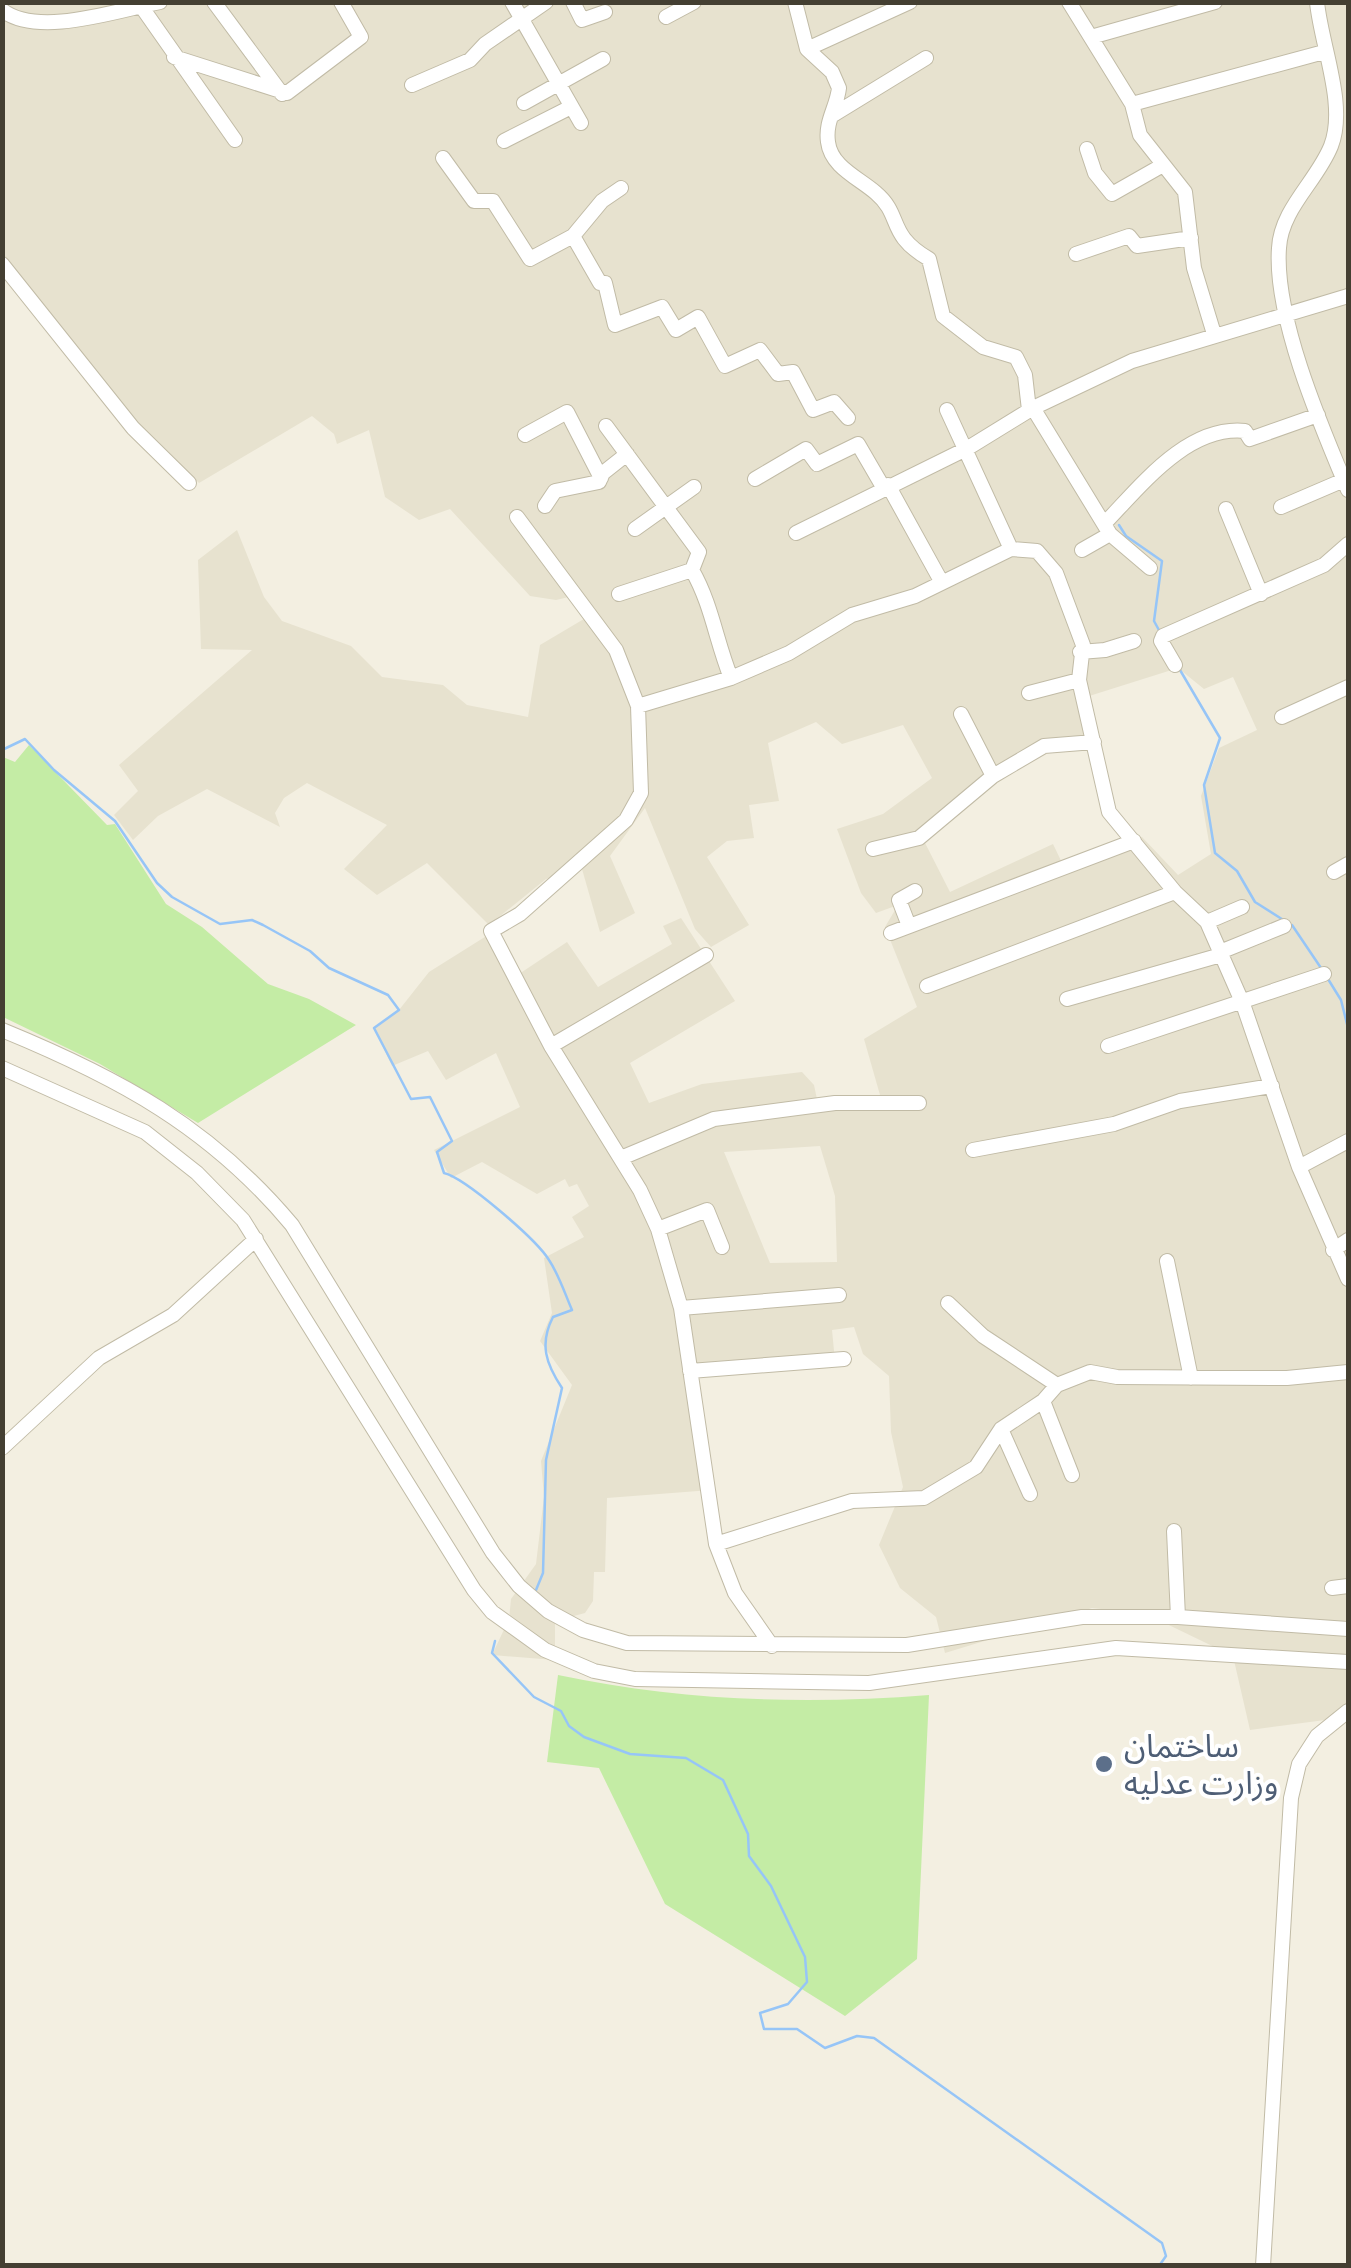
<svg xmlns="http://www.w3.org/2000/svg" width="1351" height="2268" font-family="Arial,'Noto Sans Arabic',sans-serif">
	<rect width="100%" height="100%" fill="#f3efe1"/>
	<!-- residential -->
	<path fill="#e7e2cf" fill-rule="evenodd" d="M2,3H1348V1717L1250,1730L1233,1656L1146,1614L1092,1608L945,1653L936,1617L900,1588L879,1545L903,1487L891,1432L889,1376L863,1354L854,1327L832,1330L835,1361L691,1371L711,1490L607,1498L605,1572H594L593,1601L585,1613L555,1621V1660L492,1655L509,1619L511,1599L536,1564L544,1497L541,1461L572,1385L540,1341L552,1313L544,1258L584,1237L572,1217L589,1206L577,1184L569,1187L565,1179L537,1194L482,1162L451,1178L434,1150L520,1107L496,1053L446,1080L428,1051L392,1066L374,1028L399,1010L429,972L488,935L519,974L567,942L598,987L672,944L663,926L681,918L735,1001L630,1063L649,1103L702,1084L802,1072L814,1085L818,1104L882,1102L864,1039L917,1007L885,927L898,905L876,913L861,893L837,829L883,814L932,778L903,725L842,744L816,722L768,743L779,801L749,805L754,838L727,841L707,857L749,925L711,947L695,929L645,808L610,856L635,913L600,932L582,869L546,879L489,925L427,863L377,895L344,869L387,825L307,783L284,798L275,813L280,827L207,789L158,816L133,840L114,815L138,791L119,765L252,650L201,649L198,560L237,530L264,597L282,621L351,646L382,677L443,685L467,705L528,717L540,645L594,613L577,595L556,600L530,596L450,509L419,520L385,497L369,430L337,444L334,434L312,416L199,483L111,397L3,269ZM1178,668L1204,689L1233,677L1257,730L1219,748L1201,796L1211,854L1178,875L1142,837L1065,869L1053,844L950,892L923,839L993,782L1050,746L1094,743L1086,697ZM820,1146L835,1196L837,1262L770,1263L724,1152Z"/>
	<!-- green -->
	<path fill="#c4eca5" d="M29,745L107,825L115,824L166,904L202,927L268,984L309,999L356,1025L198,1123L100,1064L3,1017V757L15,762Z
		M558,1675C680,1701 805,1705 929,1695L917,1959L845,2016L665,1904L599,1768L547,1762Z"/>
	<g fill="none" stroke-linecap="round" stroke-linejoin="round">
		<!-- stream -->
		<path stroke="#96c5f7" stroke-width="2.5" d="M1119,525L1126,536L1162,561L1154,621L1160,632
			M1180,670L1220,738L1204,785L1215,853L1237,871L1255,902L1285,921
			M2,750L25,739L54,770L115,821L157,883L172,897L220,924L252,920L263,925L310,951L329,968L388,995L399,1010L374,1028L411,1099L430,1097L452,1141L437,1152L444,1173C465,1178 536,1239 549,1260C559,1275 565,1294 572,1310L553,1317C539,1344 546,1364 562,1388L546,1460L543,1573L536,1590
			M1292,925L1321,968
			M1328,979L1341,1000L1348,1028
			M495,1641L492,1653L534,1697L561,1711L569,1726L584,1737L630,1754L686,1758L723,1780L748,1834L749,1856L771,1886L805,1957L807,1982L788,2004L760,2013L764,2029H797L825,2048L857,2036L874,2038L1162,2243L1166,2256L1159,2266"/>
		<!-- minor casing -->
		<g stroke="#c1bba6" stroke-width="16">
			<path id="minor" d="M214,2L282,94
				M512,2L581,123
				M573,2L582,20L605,12
				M795,2L807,49L832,72L839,88C837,107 825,121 828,142C831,167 859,178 876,193C903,216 886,234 929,259L943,316L983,347L1016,357L1025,375L1029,410
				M1069,2L1132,104L1140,135L1185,192L1194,268L1214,334
				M1317,2C1321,45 1347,105 1331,146C1317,181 1281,209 1279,248C1274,317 1321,426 1348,490
				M141,6L235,140
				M2,10C38,38 118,10 160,2
				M666,17L694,2
				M1091,37L1215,2
				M807,49L910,2
				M174,57L287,93L361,37L341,2
				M412,85L470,60L485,44L546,2
				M524,103L603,59
				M1132,104L1324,52
				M833,115L926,58
				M504,141L571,107
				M1087,149L1095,173L1112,194L1163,165
				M443,158L474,201H493L530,259L573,236L602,201L621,188
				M573,236L600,283H605L615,325L662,307L676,330L698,317L725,366L760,350L778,374L793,372L813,410L834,402L848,418
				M1076,254L1129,236L1137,246L1191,238
				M2,264L133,428L189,483
				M1033,408L1110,534L1150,568
				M947,410L1011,549
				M606,426L699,552L692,570
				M525,435L567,412L601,478
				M755,479L806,449L817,464L858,444L883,487
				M888,485L941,581
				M545,506L555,491L599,482L603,473L627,454
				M1281,507L1344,480
				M1226,509L1261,594
				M517,517L616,650L638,706L641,793L626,820L520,914L491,931L551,1046L640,1190L658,1229L681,1308L716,1544L735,1593L772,1646
				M1104,524C1140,487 1187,425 1245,431L1250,439L1318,415
				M635,529L694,487
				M796,533L968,448L1033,408L1132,361L1348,296
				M1082,550L1110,534
				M692,570C712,605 716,641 731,678
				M619,594L692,570
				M1080,652L1105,650L1134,641
				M1175,665L1161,641L1163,636L1324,565L1348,544
				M1029,693L1079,680
				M638,706L731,678L789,653L852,615L915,596L1011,549L1037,551L1056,573L1083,645L1079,680L1109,812L1175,892L1207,922L1243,1004L1299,1167L1348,1279
				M961,714L993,776
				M1282,717L1348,687
				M873,849L919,838L993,776L1044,746L1094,742
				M1334,872L1348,864
				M1207,922L1242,907
				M909,926L899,900L915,891
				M891,933L1134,841
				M1220,952L1284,926
				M927,986L1175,892
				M1067,999L1221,955
				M2,1030C119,1078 210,1127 292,1225L493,1553L519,1586L548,1611L583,1630L627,1643L907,1645L1082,1617H1178L1348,1629
				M551,1046L706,955
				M1108,1046L1324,974
				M2,1068L145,1132L197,1173L243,1220L474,1590L492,1612L545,1650L594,1671L635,1679L869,1683L1116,1648L1348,1662
				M973,1150L1114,1124L1180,1101L1272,1086
				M621,1158L714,1119L835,1103H919
				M1299,1167L1348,1141
				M658,1229L707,1210L722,1247
				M1333,1250L1348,1240
				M1167,1261L1191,1378
				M948,1303L983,1336L1057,1385
				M681,1308L839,1295
				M690,1371L844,1359
				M1043,1401L1072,1475
				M1001,1429L1030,1494
				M2,1448L99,1358L173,1315L256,1239
				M1174,1531L1178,1617
				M716,1544L852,1501L924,1498L976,1467L1001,1429L1043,1401L1057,1385L1090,1372L1117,1377L1287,1378L1348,1372
				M1332,1588L1348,1586
				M1263,2266L1291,1798L1299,1764L1317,1736L1348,1711"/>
		</g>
		<!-- minor -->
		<use href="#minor" stroke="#fff" stroke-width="14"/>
	</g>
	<!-- markers -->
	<circle fill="#5c6f8a" stroke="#fff" stroke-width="4" cx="1104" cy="1764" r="10"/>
	<g text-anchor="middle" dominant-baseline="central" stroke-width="8" stroke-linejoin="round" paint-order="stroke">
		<!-- service labels -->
		<g font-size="32" fill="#4e5e75" stroke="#fff" text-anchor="start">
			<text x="1124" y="1746">ساختمان<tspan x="1124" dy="37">وزارت عدلیه</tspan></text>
		</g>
	</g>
	<!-- border -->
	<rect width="1351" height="2268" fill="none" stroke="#443f32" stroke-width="10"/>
</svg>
